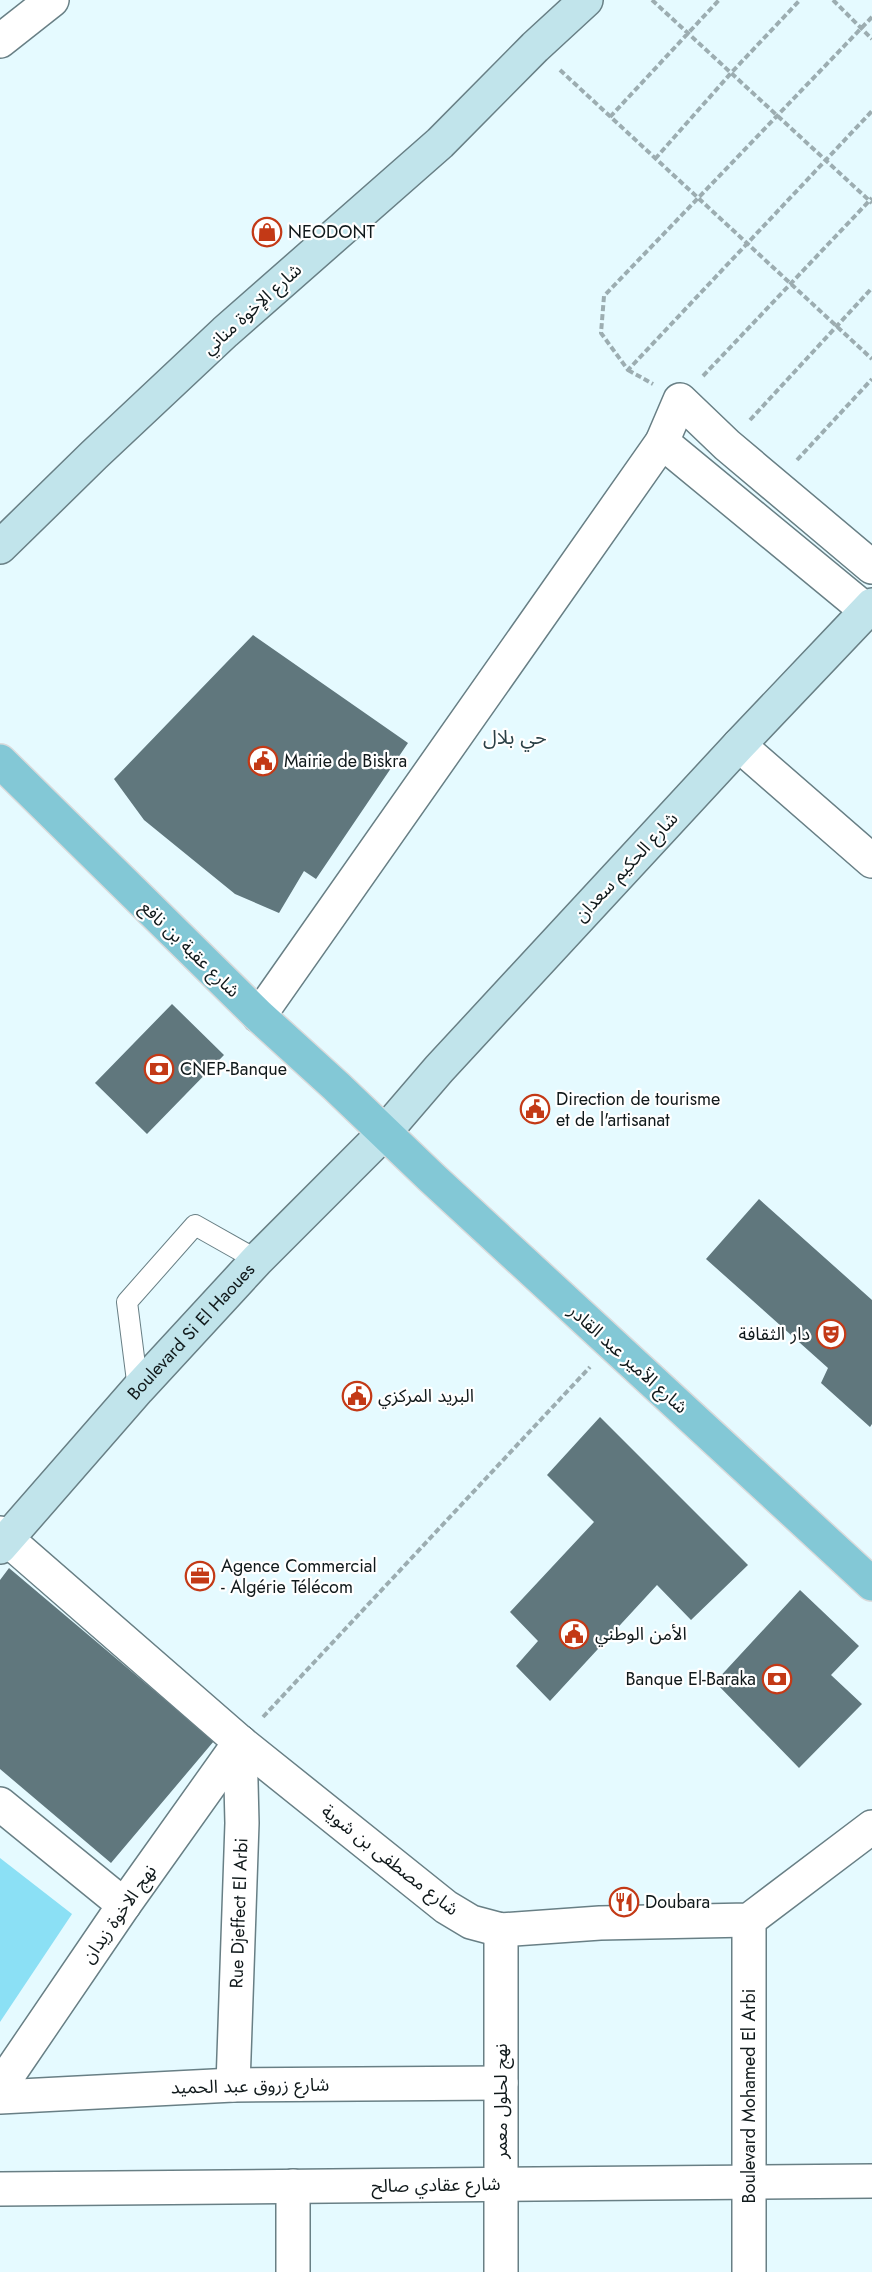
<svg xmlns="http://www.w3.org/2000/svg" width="872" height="2272" font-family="Jost,'Noto Sans Arabic',sans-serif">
	<rect width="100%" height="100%" fill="#e5faff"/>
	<!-- green -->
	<path fill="#8be0f5" d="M0,1858L72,1914L0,2022Z"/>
	<!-- building -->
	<path fill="#60777d" d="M253,635L408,743L316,879L304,871L279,913L235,894L144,820L114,779Z
		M172,1004L224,1055L147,1134L95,1083Z
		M759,1199L872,1300V1424L870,1427L821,1383L828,1368L706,1259Z
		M600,1417L748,1565L691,1620L657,1585L550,1701L516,1666L538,1641L510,1612L594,1522L547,1475Z
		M9,1568L214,1741L111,1863L0,1769V1580Z
		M800,1590L859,1646L831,1675L862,1704L799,1768L715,1682Z"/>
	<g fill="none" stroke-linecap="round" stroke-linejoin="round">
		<!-- lane casing -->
		<g stroke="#687f85" stroke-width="22">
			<path id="lane" d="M138,1389L127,1302L195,1225L257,1260"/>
		</g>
		<!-- street casing -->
		<g stroke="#687f85" stroke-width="36">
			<g id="street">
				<path d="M0,41L52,0"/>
				<path d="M662,442L867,611"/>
				<path d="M739,745L872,861"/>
				<path d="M259,1016L662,442L680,400L727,445L872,567"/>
				<path d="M0,1533L240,1742L446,1907L471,1922L501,1930L600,1923L749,1920L872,1827"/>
				<path d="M0,1804L124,1905"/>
				<path d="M749,1920V2272"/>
				<path d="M501,1930V2272"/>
				<path id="s1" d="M233,2085L242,1823L240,1742"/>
				<path d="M0,2087L124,1905L240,1742"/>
				<path d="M0,2097L233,2085L501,2083"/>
				<path d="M293,2186V2272"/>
				<path d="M0,2189L872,2181"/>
			</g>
		</g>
		<!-- secondary casing -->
		<g stroke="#687f85" stroke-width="36">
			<g id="secondary">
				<path d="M0,547L94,455L225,332L440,143L535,47L586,0"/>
				<path id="s2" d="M0,1547L138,1389L257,1260L384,1133L439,1069L739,745L872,605"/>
			</g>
		</g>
		<!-- primary casing -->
		<g stroke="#d9dadb" stroke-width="36">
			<path id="primary" d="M0,761L259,1016L336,1086L432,1178L872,1584"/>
		</g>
		<!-- path -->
		<path stroke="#9cadb1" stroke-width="4" stroke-dasharray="6 3" stroke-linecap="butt" d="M652,0L872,203
			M833,0L872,39
			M872,17L604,296L601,333L628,370L872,111
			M560,70L872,359
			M610,117L719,0
			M655,159L731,73L800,0
			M628,370L653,384
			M703,376L872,198
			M750,420L872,288
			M797,460L872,379
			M263,1717L590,1367"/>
		<!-- lane -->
		<use href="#lane" stroke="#fff" stroke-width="20"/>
		<!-- street -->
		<use href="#street" stroke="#fff" stroke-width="33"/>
		<!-- secondary -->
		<use href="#secondary" stroke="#c1e4eb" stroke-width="33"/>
		<!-- primary -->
		<use href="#primary" stroke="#83c8d6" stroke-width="33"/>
	</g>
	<!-- icons -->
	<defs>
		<g id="shop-ring" transform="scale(1.5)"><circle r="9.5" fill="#fff" stroke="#c33916" stroke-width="1.5"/><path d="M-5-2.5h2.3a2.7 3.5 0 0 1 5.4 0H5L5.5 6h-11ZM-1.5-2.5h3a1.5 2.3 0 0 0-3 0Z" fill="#c33916"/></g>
		<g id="civic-ring" transform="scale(1.5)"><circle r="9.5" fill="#fff" stroke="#c33916" stroke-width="1.5"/><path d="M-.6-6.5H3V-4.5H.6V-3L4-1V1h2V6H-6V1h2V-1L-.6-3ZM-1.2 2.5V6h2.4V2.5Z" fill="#c33916"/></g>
		<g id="bank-ring" transform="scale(1.5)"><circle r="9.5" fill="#fff" stroke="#c33916" stroke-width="1.5"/><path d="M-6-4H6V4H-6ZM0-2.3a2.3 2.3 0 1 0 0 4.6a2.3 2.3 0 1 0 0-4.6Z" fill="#c33916"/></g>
		<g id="theatre-ring" transform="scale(1.5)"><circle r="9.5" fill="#fff" stroke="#c33916" stroke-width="1.5"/><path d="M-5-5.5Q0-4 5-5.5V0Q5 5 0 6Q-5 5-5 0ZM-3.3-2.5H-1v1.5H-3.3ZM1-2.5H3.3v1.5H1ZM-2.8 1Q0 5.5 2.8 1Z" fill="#c33916"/></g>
		<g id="office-ring" transform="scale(1.5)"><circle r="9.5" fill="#fff" stroke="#c33916" stroke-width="1.5"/><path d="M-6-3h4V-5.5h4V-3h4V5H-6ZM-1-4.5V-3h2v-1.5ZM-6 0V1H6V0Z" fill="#c33916"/></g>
		<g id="restaurant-ring" transform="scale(1.5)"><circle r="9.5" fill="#fff" stroke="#c33916" stroke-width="1.5"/><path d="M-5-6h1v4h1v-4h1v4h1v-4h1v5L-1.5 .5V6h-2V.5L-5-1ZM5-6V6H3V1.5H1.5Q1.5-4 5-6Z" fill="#c33916"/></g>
	</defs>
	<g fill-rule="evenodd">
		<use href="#shop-ring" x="267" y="232"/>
		<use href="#civic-ring" x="263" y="761"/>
		<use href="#bank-ring" x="159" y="1069"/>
		<use href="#civic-ring" x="535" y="1109"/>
		<use href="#theatre-ring" x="831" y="1334"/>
		<use href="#civic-ring" x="357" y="1396"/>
		<use href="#office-ring" x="200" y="1576"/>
		<use href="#civic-ring" x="574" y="1634"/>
		<use href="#bank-ring" x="777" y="1679"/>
		<use href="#restaurant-ring" x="624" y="1902"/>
	</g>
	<g text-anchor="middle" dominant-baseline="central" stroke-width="4.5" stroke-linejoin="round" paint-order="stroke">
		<!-- poi labels -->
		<g font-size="18" fill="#10191b" stroke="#fff" text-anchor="start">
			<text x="288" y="232">NEODONT</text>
			<text x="284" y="761">Mairie de Biskra</text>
			<text x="180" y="1069">CNEP-Banque</text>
			<text x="556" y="1099">Direction de tourisme<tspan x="556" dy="21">et de l'artisanat</tspan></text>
			<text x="810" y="1334" text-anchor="end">دار الثقافة</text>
			<text x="378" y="1396">البريد المركزي</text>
			<text x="221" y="1566">Agence Commercial<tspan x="221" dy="21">- Algérie Télécom</tspan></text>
			<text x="595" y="1634">الأمن الوطني</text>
			<text x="756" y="1679" text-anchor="end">Banque El-Baraka</text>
			<text x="645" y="1902">Doubara</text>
		</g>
		<!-- street labels -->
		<g font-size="18" fill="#10191b" stroke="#fff">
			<text transform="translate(252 309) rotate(-42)">شارع الإخوة مناني</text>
			<text transform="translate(626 867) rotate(-47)">شارع الحكيم سعدان</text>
			<text transform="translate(190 949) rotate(44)">شارع عقبة بن نافع</text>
			<text stroke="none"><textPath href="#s2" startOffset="288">Boulevard Si El Haoues</textPath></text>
			<text transform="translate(628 1359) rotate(42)">شارع الأمير عبد القادر</text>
			<text transform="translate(390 1860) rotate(38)">شارع مصطفى بن شوية</text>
			<text stroke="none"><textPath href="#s1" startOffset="172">Rue Djeffect El Arbi</textPath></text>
			<text transform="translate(119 1914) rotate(-55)">نهج الاخوة زيدان</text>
			<text transform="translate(250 2086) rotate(-1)">شارع زروق عبد الحميد</text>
			<text transform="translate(749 2096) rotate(-90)">Boulevard Mohamed El Arbi</text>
			<text transform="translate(501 2101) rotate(-90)">نهج لحلول معمر</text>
			<text transform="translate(436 2185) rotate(-1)">شارع عقادي صالح</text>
		</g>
		<!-- neighbourhood labels -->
		<g font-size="20" fill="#2b4046" stroke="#fff">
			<text x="515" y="737">حي بلال</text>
		</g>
	</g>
</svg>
